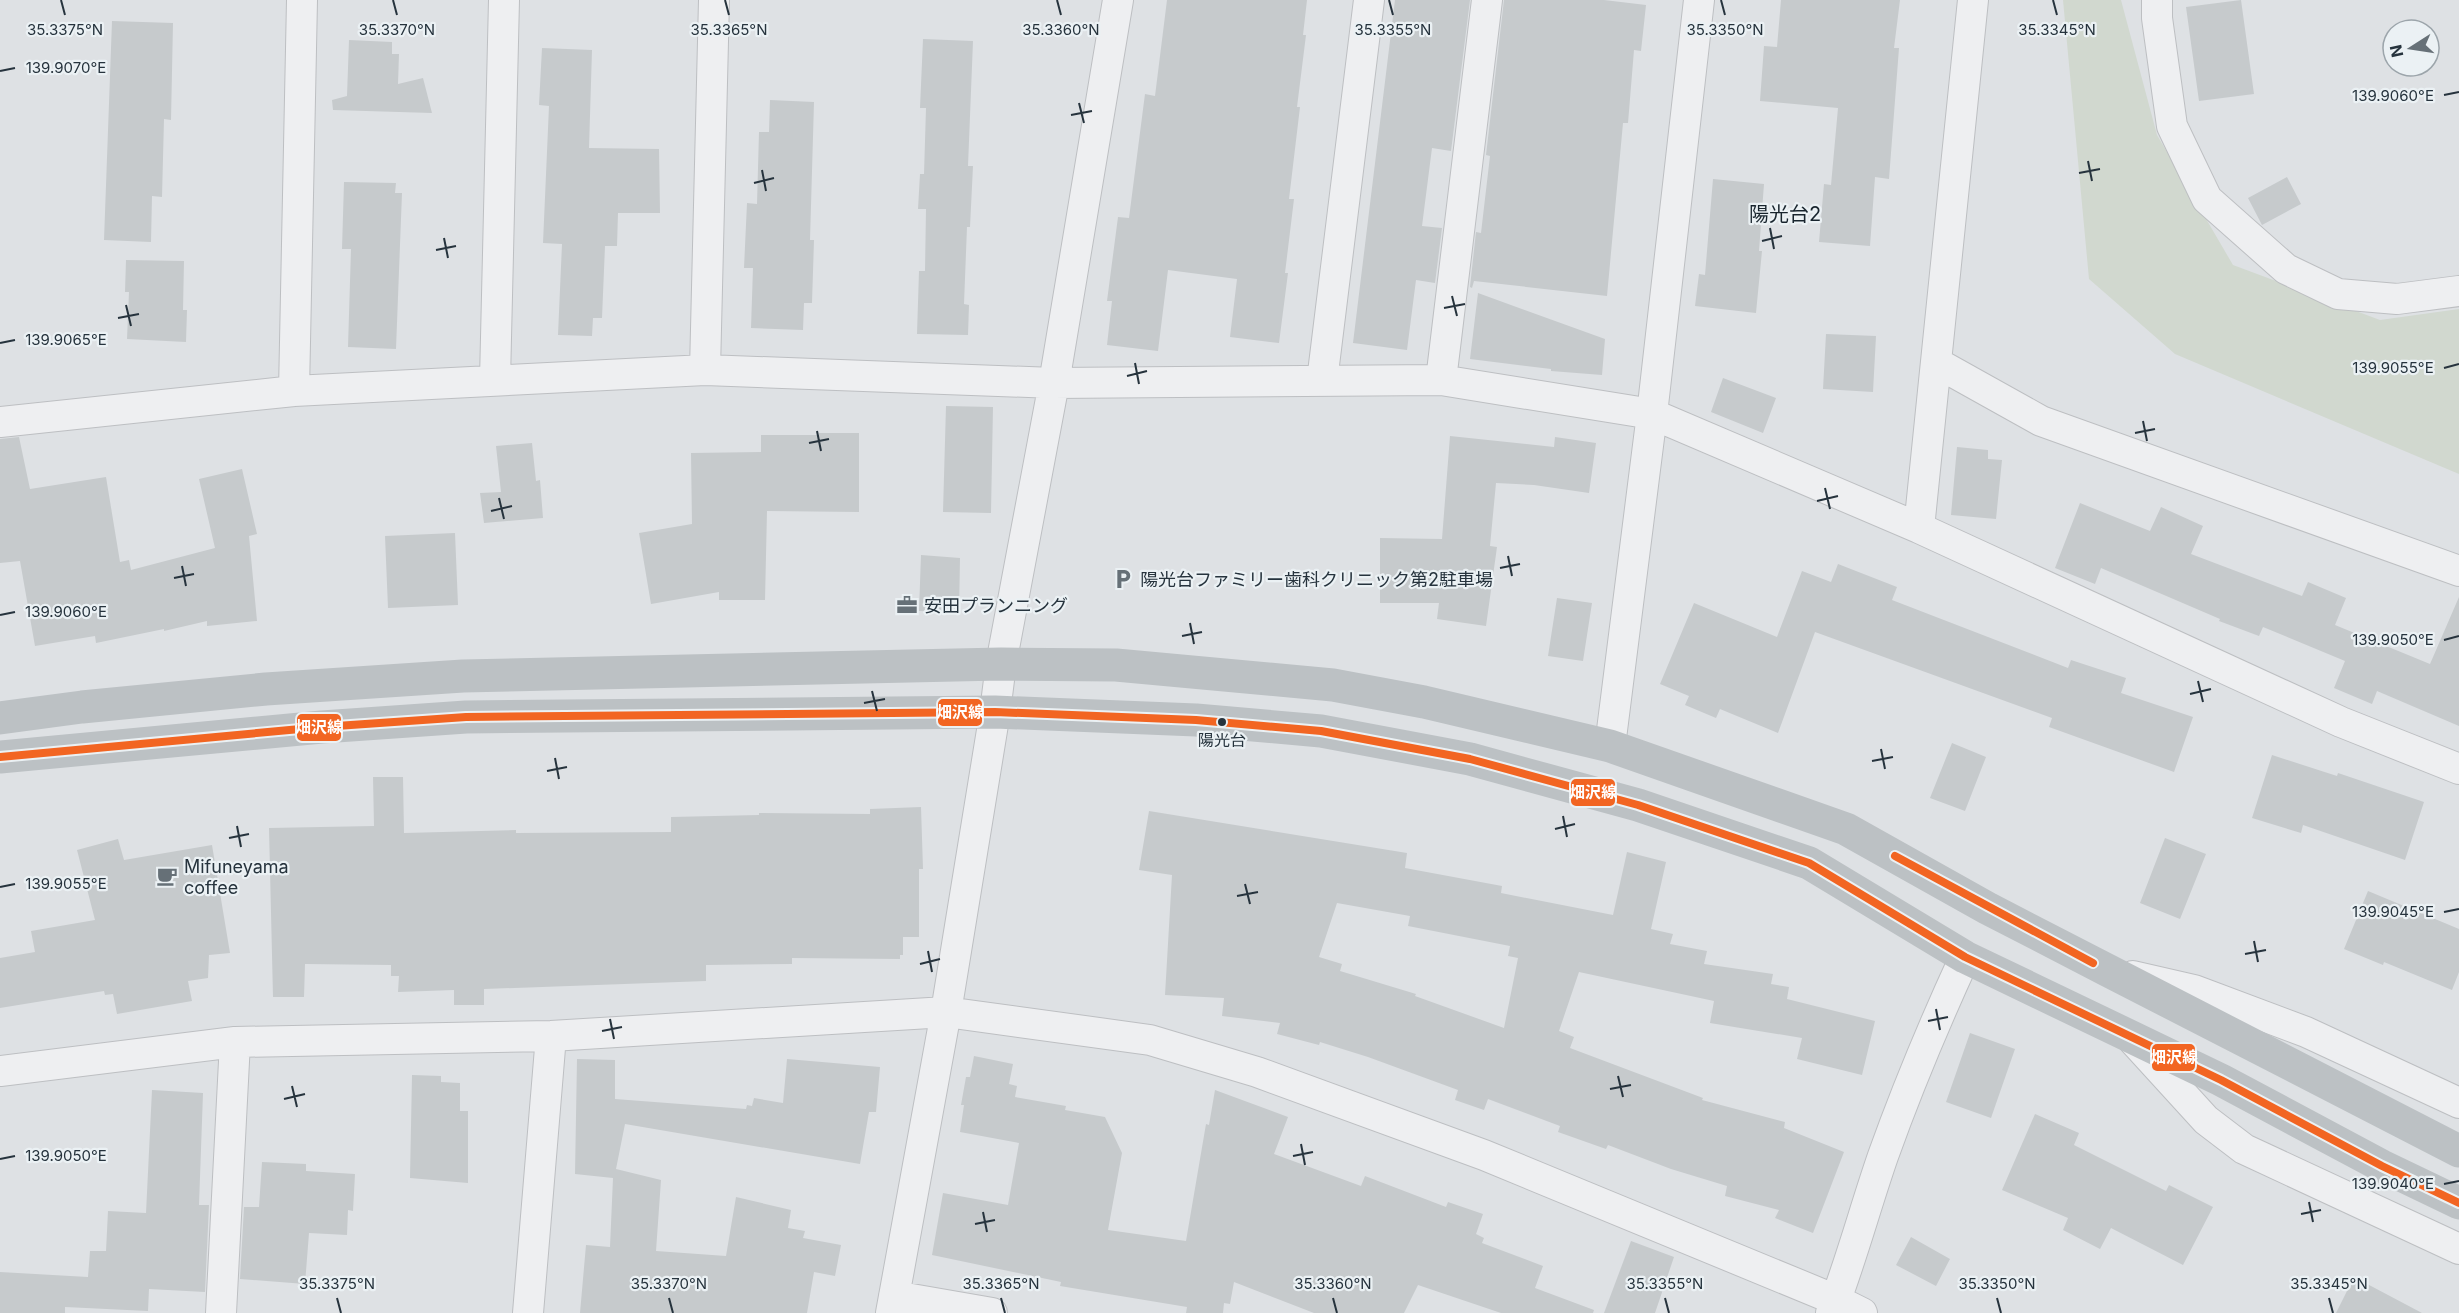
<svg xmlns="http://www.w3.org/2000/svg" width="2459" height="1313" font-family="Inter,'Noto Sans JP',sans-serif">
	<rect width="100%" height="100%" fill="#dee1e4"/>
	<!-- green -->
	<path fill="#d1d8cf" d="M2063,0H2121L2157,135L2233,265L2380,320L2459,309V474L2175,354L2089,279Z"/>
	<!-- building -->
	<path fill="#c6cacc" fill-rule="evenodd" d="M1167,0H1307L1303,35H1306L1297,107H1300L1289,199H1294L1285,273H1288L1279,343L1230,337L1237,279L1168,270L1158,351L1107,345L1112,301H1107L1118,217L1129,218L1145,94L1155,96Z
		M1395,0H1470L1451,151L1432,148L1422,226L1442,228L1435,283L1416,280L1407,350L1353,343Z
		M1504,0H1604L1646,5L1641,51L1634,50L1628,123H1623L1607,296L1474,281L1472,288L1470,287L1476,232L1481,233L1490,156L1486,155Z
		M1781,0H1900L1894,48H1899L1889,179L1875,177L1870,246L1819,242L1824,184L1831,185L1838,108L1760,101L1764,46L1777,47Z
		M2241,0L2254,94L2199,101L2186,7Z
		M112,21L173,23L171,120L164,119L162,197L152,196L151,242L104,240Z
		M923,39L973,41L968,166H973L970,227H967L964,304L969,305L968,335L917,334L919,271H925L926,209H918L920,174H924L926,108H920Z
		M349,40L392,42V54H399L398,84L423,78L432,113L333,110L332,100L347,96Z
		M542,48L592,50L589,148L659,149L660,213H618L617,246H605L602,318H593L592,336L558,335L562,244L543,243L549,106L539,105Z
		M770,100L814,102L810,240H814L812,303H804L803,330L751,328L753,268H744L747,203L757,204L759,132H769Z
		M2287,177L2301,204L2262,225L2248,198Z
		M1713,179L1764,184L1759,251H1762L1756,313L1695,306L1699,274L1705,275Z
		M344,182L396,183L395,193H402L396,349L348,347L351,249H342Z
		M126,260L184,261L183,310H187L186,342L127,339L129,292H125Z
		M1478,293L1605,339L1602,375L1551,371V369L1470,359Z
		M1826,334L1876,336L1873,392L1823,389Z
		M1723,378L1776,398L1763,433L1711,412Z
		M946,406L993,407L991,513L943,512Z
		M819,433H859V512L767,511L765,600H719V592L651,604L639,533L692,524L691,453L761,452V435H819Z
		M1450,436L1554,447L1555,437L1596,443L1589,493L1534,485L1496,483L1490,546L1497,547L1486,626L1437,619L1439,603H1380V538L1442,539Z
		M19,437L30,489L106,477L120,562L129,560L131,570L215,548L199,479L242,469L257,534L249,536L257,621L207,626V621L164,631V629L96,643L95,636L35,646L20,561L0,563V439Z
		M532,443L536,481L540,480L543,518L484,523L480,493L501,492L496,446Z
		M1957,447L1988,450V459L2002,460L1996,519L1951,515Z
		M2080,503L2150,531L2161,507L2203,526L2191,554L2302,596L2308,582L2346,598L2335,625L2430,664L2459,597V726L2377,691L2372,704L2334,688L2345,661L2263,627L2259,636L2219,621L2220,619L2101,568L2095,584L2055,568Z
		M455,533L458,605L388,608L385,536Z
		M921,555L960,558L959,612L919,611Z
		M1838,564L1897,587L1892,600L2068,668L2071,660L2126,678L2121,693L2193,717L2174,772L2049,727L2052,718L1815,632L1778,733L1720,709L1716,718L1685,705L1689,696L1660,684L1694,603L1777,637L1802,571L1831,582Z
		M1557,598L1592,603L1583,661L1548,656Z
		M1952,743L1986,757L1965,811L1930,798Z
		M2272,755L2337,776L2338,773L2424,802L2405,860L2303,825L2301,833L2252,818Z
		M373,777H403L404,833L516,830V833L671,832V817L759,815V813L870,814V809L921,807L923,869H919V937H903V955H900V959L792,958V964L706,965V981L484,989V1005H454V990L398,992L399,976H391V965L305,964L304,997H273L269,828L374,826Z
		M1149,811L1407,853L1405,868L1502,886L1501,893L1613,915L1627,852L1666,862L1651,929L1673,934L1670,944L1707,951L1704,964L1773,974L1771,984L1789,987L1787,999L1875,1021L1862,1075L1797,1059L1802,1038L1710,1023L1714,1001L1579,972L1559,1031L1574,1037L1570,1048L1703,1098L1702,1100L1785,1122L1784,1128L1844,1152L1813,1233L1775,1218L1779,1210L1725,1196L1727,1186L1671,1169L1608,1145L1606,1149L1558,1132L1560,1126L1488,1099L1484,1110L1455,1100L1458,1090L1368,1057L1320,1042L1319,1045L1277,1034L1280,1023L1222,1016L1224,998L1165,995L1172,875L1139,870ZM1337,903L1410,916L1408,926L1510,946L1508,956L1518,958L1504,1028L1415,996L1416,994L1340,971L1342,964L1319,957Z
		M2165,838L2206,854L2180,919L2140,903Z
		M118,839L124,860L212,845L230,953L209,955L208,978L188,981L192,1001L117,1014L113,994L105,995L104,991L0,1008V958L35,952L31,931L95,920L77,850Z
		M2368,891L2459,929V972L2452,990L2384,962L2383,965L2344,949Z
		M1970,1033L2015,1049L1991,1118L1946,1102Z
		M974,1056L1013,1064L1009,1084L1017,1086L1015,1097L1066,1106L1065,1110L1105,1117L1122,1153L1108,1230L1186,1241L1206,1124L1209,1125L1215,1090L1288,1117L1274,1154L1361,1186L1365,1176L1446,1207L1448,1202L1483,1214L1476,1234L1484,1238L1482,1243L1543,1266L1535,1288L1594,1310L1593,1313H1501L1418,1285L1404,1313H1314L1234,1282L1230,1304L1224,1303L1223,1313H1186L1187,1307L1060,1286L1061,1282L932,1255L943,1193L1008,1205L1019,1143L960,1132L964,1105H961L966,1077H970Z
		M577,1059L615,1060V1099L746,1109L747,1105L752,1106L754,1098L783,1103L787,1059L880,1067L876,1112H869L860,1164L625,1124L616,1169L661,1180L656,1251L726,1256L736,1197L791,1210L788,1228L805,1231L803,1238L841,1245L835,1276L814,1272L807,1313H580L586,1245L610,1247L613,1178L575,1174Z
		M412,1075L441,1076V1082L460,1083V1111H468V1183L410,1178Z
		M152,1090L203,1093L199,1205H209L205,1292L149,1289L148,1311L65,1307V1313H0V1272L88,1277L90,1251H106L108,1211L146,1213Z
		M2035,1114L2079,1133L2074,1145L2166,1191L2169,1185L2213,1207L2183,1265L2111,1228L2100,1249L2063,1230L2068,1218L2002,1190Z
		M262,1162L306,1164V1171L355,1174L353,1211L348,1210L347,1235L309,1233L305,1284L240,1279L244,1207H259Z
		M1911,1237L1950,1259L1936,1286L1896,1265Z
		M1631,1241L1674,1257L1655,1313H1604Z
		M2354,1277L2422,1313H2336Z"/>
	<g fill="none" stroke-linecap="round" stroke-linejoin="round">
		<!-- street casing -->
		<g stroke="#bdbfc2" stroke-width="32">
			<path id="street" d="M2157,0V18L2172,126L2207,199L2286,269L2338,294L2397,299L2459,291
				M1937,363L2041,421L2459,571
				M705,370L714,0
				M495,380L504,0
				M1441,380L1487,0
				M1322,381L1369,0
				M294,391L302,0
				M0,422L294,391L705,370L1054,383L1441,380L1652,414L1919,528L2341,722L2459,769
				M1919,528L1973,0
				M1610,746L1652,414L1699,0
				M2133,976L2194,990L2306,1032L2459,1103
				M2133,1040L2206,1120L2244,1149L2459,1249
				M0,1071L235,1042L551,1036L946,1012L1150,1040L1257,1072L1484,1155L1836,1300L1862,1313
				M894,1296L992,1313
				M221,1313L235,1042
				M528,1313L551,1036
				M891,1313L946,1012L995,712L1001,664L1054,383L1118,0
				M1831,1313C1851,1261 1865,1208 1883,1156C1907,1089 1935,1022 1965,957"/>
		</g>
		<!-- street -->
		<use href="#street" stroke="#eeeff1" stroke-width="30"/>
		<!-- secondary -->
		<path stroke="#bcc1c4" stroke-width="33" d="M0,718L82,707L266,689L463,676L1001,664L1116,665L1333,685L1424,702L1610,746L1846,829L1987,908L2107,970L2459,1151
			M0,757L322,727L466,717L995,712L1196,720L1321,731L1470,759L1638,805L1809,863L1965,957L2221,1080L2382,1166L2459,1203"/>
		<!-- bus-1 casing -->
		<g stroke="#ebf1f4" stroke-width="12">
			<path id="bus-1" d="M0,757L322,727L466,717L995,712L1196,720L1321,731L1470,759L1638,805L1809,863L1965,957L2221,1080L2382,1166L2459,1203
				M1895,856L2093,963"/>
		</g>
		<!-- bus-1 -->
		<use href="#bus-1" stroke="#f26522" stroke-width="8"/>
	</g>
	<!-- ticks -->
	<path fill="none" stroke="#26333d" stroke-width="2" d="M61,0L65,15M393,0L397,15M725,0L729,15M1057,0L1061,15M1389,0L1393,15M1721,0L1725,15M2053,0L2057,15M0,71L15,68M2444,95L2459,92M1079,103L1084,123M1071,115L1092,111M2088,161L2092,181M762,170L766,191M2079,173L2100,169M754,183L774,178M1770,228L1774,249M444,238L448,258M1762,241L1782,236M436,250L456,246M1452,296L1457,316M126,305L131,326M1444,308L1465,304M118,318L139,314M0,343L15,340M1135,363L1139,384M2444,368L2459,364M1127,376L1147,371M2143,421L2147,441M817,431L821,451M2135,433L2155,429M809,443L829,439M1825,488L1830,509M499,498L504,519M1817,501L1838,496M491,511L512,506M1508,556L1512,576M182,566L186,586M1500,568L1520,564M174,578L194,574M0,615L15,612M1190,623L1194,644M1182,636L1202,632M2444,640L2459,636M2198,681L2203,702M872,691L877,711M2190,694L2211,689M864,703L885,699M1881,749L1885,769M555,758L559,779M1872,761L1893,757M547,771L567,767M1563,816L1567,837M237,826L241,847M1555,829L1575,824M229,838L249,834M1245,884L1250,904M0,887L15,884M1237,896L1258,892M2444,912L2459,909M2254,941L2258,962M928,951L932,972M2245,954L2266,950M920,964L940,959M1936,1009L1940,1030M610,1019L614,1039M1928,1021L1948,1017M602,1031L622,1027M1618,1076L1623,1097M292,1086L297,1107M1610,1089L1631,1085M284,1099L305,1094M1301,1144L1305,1165M1293,1156L1313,1152M0,1159L15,1156M2444,1184L2459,1181M2309,1202L2313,1222M983,1212L987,1232M2301,1214L2321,1210M975,1224L995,1220M337,1298L341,1313M669,1298L673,1313M1001,1298L1005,1313M1333,1298L1337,1313M1665,1298L1669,1313M1997,1298L2001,1313M2329,1298L2333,1313"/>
	<!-- icons -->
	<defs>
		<g id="parking-bare" transform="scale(1.62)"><path d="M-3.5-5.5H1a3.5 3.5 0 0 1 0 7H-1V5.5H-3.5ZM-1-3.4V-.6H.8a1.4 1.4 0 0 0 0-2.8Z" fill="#667077" stroke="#ebf1f4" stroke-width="2.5" paint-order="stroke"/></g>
		<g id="office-bare" transform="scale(1.62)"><path d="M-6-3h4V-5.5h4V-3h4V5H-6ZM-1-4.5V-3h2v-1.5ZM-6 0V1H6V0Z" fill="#667077" stroke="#ebf1f4" stroke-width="2.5" paint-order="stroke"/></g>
		<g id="cafe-bare" transform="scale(1.62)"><path d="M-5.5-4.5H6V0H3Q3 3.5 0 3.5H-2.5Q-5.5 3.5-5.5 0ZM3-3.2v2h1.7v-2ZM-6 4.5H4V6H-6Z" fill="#667077" stroke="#ebf1f4" stroke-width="2.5" paint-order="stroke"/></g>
	</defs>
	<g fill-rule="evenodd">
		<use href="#parking-bare" x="1123" y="579"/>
		<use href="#office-bare" x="907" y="605"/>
		<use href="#cafe-bare" x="167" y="876"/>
	</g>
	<!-- markers -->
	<circle fill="#26333d" stroke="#ebf1f4" stroke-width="2" cx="1222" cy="722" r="5"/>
	<g text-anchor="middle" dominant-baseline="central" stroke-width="4.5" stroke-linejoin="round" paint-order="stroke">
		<!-- bus labels -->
		<g font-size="16" fill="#26333d" stroke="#ebf1f4">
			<text x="1222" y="740">陽光台</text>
		</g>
		<!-- poi labels -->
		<g font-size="18" fill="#26333d" stroke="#ebf1f4" text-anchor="start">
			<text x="1140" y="579">陽光台ファミリー歯科クリニック第2駐車場</text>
			<text x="924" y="605">安田プランニング</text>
			<text x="184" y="866">Mifuneyama<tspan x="184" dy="21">coffee</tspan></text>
		</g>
		<!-- neighbourhood labels -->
		<g font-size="20" fill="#18242d" stroke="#ebf1f4">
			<text x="1785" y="214">陽光台2</text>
		</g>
	</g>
	<g font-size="15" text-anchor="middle" fill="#26333d" stroke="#ebf1f4" stroke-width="4.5" stroke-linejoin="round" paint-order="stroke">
		<text x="65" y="35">35.3375°N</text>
		<text x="397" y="35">35.3370°N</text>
		<text x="729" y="35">35.3365°N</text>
		<text x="1061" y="35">35.3360°N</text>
		<text x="1393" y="35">35.3355°N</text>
		<text x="1725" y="35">35.3350°N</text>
		<text x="2057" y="35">35.3345°N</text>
		<text x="66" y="73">139.9070°E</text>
		<text x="2393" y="101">139.9060°E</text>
		<text x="66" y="345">139.9065°E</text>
		<text x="2393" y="373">139.9055°E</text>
		<text x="66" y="617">139.9060°E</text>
		<text x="2393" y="645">139.9050°E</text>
		<text x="66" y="889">139.9055°E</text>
		<text x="2393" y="917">139.9045°E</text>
		<text x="66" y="1161">139.9050°E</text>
		<text x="2393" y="1189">139.9040°E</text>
		<text x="337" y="1289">35.3375°N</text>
		<text x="669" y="1289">35.3370°N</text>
		<text x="1001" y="1289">35.3365°N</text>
		<text x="1333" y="1289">35.3360°N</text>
		<text x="1665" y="1289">35.3355°N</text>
		<text x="1997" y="1289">35.3350°N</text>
		<text x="2329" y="1289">35.3345°N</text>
	</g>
	<g stroke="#ebf1f4" stroke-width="2">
		<rect x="937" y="698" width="46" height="29" rx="6" fill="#f26522"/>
		<rect x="296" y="713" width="46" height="29" rx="6" fill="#f26522"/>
		<rect x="1570" y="778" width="46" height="29" rx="6" fill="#f26522"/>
		<rect x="2151" y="1043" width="45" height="29" rx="6" fill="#f26522"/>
	</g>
	<g font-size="16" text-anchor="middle" font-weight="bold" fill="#fff">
		<text x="960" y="718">畑沢線</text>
		<text x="319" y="733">畑沢線</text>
		<text x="1593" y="798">畑沢線</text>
		<text x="2174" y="1063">畑沢線</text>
	</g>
	<!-- north arrow -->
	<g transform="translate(2411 48) rotate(258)"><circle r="28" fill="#ebf1f4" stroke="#9ca5ab" stroke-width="1.5"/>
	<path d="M0-4.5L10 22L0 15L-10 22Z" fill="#667077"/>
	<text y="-9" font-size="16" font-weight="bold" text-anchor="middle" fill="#26333d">N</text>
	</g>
</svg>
